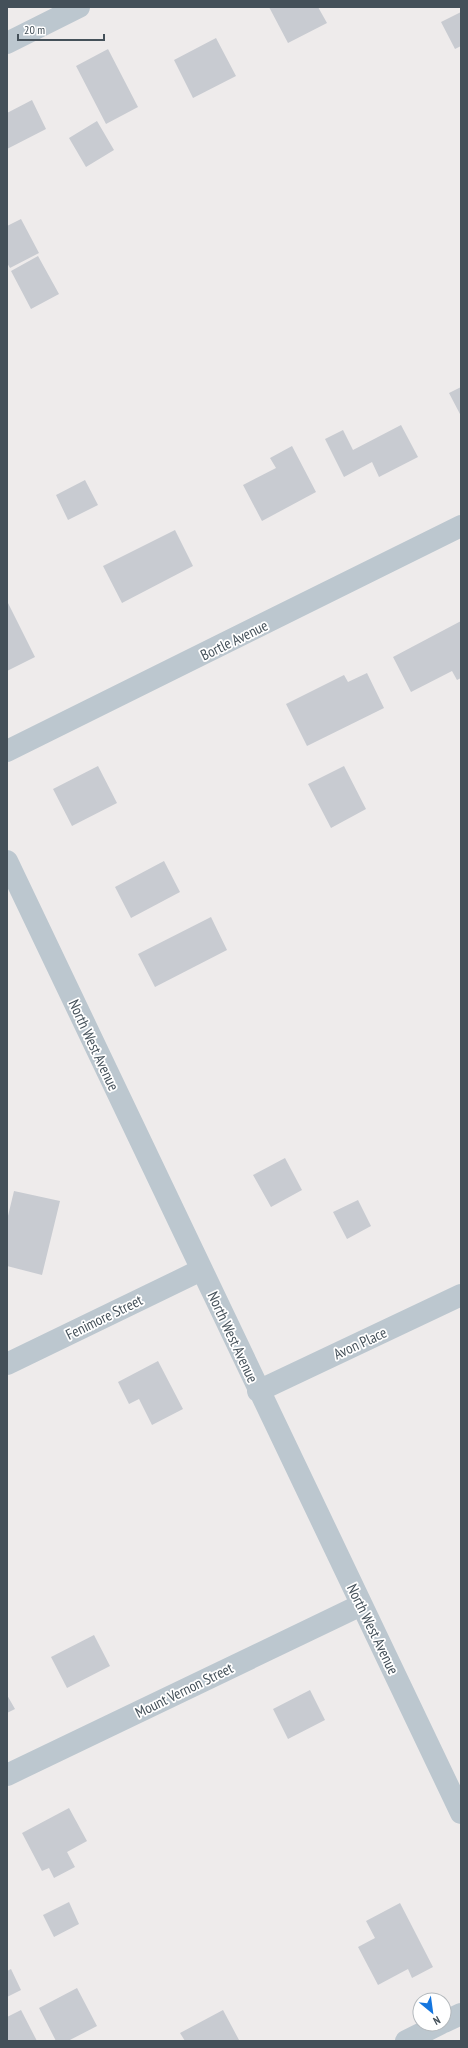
<svg xmlns="http://www.w3.org/2000/svg" width="468" height="2048" font-family="'PT Sans Narrow',sans-serif">
	<rect width="100%" height="100%" fill="#eeebeb"/>
	<!-- building -->
	<path fill="#c8cbd1" d="M269,7H318L327,23L288,43Z
		M461,12V46L455,49L441,22Z
		M216,38L236,76L193,98L174,60Z
		M108,49L138,107L106,124L76,66Z
		M32,100L46,129L7,149V113Z
		M97,121L114,150L86,167L69,138Z
		M21,219L39,253L10,268L7,263V226Z
		M38,256L59,294L31,309L11,271Z
		M461,387V416L449,393Z
		M401,425L418,457L379,477L372,462L344,477L325,439L343,430L353,450Z
		M292,446L316,492L262,521L243,485L276,468L270,458Z
		M85,480L98,505L68,520L56,495Z
		M175,530L193,566L122,603L103,566Z
		M7,601L35,657L7,671Z
		M461,621V678L457,680L452,671L411,692L393,657Z
		M367,673L384,708L307,746L286,704L344,675L348,682Z
		M98,766L117,803L72,826L53,789Z
		M344,766L366,809L331,828L308,784Z
		M164,861L180,892L131,918L115,887Z
		M211,917L227,950L155,987L138,954Z
		M285,1158L302,1190L271,1207L253,1175Z
		M14,1191L60,1201L42,1275L7,1266V1220Z
		M358,1200L371,1226L347,1239L333,1212Z
		M158,1361L183,1409L152,1425L139,1399L129,1404L118,1382Z
		M94,1635L110,1666L67,1688L51,1657Z
		M310,1690L325,1720L288,1739L273,1709Z
		M7,1695L15,1709L7,1713Z
		M69,1808L87,1841L67,1852L75,1867L54,1878L49,1868L42,1871L22,1833Z
		M69,1902L79,1924L54,1937L43,1915Z
		M400,1903L433,1967L412,1978L408,1969L378,1985L358,1947L375,1938L366,1921Z
		M11,1969L21,1990L7,1997V1971Z
		M77,1988L97,2026L68,2041H56L39,2008Z
		M21,2010L37,2041H7V2017Z
		M223,2010L239,2040L185,2041L180,2033Z"/>
	<g fill="none" stroke-linecap="round" stroke-linejoin="round">
		<!-- minor -->
		<path stroke="#bcc7cf" stroke-width="22" d="M7,43L79,7
			M7,751L461,526
			M7,861L461,1813
			M7,1364L201,1270
			M258,1391L461,1295
			M7,1775L361,1605
			M444,2022L461,2014
			M406,2041L440,2024"/>
	</g>
	<g text-anchor="middle" dominant-baseline="central" stroke-width="3.5" stroke-linejoin="round" paint-order="stroke">
		<!-- street labels -->
		<g font-size="15" fill="#445059" stroke="#fff">
			<text transform="translate(234 640) rotate(-26)">Bortle Avenue</text>
			<text transform="translate(94 1045) rotate(65)">North West Avenue</text>
			<text transform="translate(104 1317) rotate(-26)">Fenimore Street</text>
			<text transform="translate(233 1337) rotate(65)">North West Avenue</text>
			<text transform="translate(360 1343) rotate(-25)">Avon Place</text>
			<text transform="translate(373 1629) rotate(64)">North West Avenue</text>
			<text transform="translate(184 1690) rotate(-26)">Mount Vernon Street</text>
		</g>
	</g>
	<!-- border -->
	<rect width="468" height="2048" fill="none" stroke="#445059" stroke-width="16"/>
	<!-- north arrow -->
	<g transform="translate(432 2012) rotate(151)"><circle r="19" fill="#ffffff" stroke="#b4b9bd"/>
	<path d="M0-3L7 15L0 10L-7 15Z" fill="#1576df"/>
	<text y="-6" font-size="11" font-weight="bold" text-anchor="middle" fill="#445059">N</text>
	</g>
	<!-- scale -->
	<path d="M18 34v6h86v-6" fill="none" stroke="#445059" stroke-width="2"/>
	<text x="24" y="34" font-size="12" fill="#445059" stroke="#ffffff" stroke-width="3" paint-order="stroke">20 m</text>
</svg>
